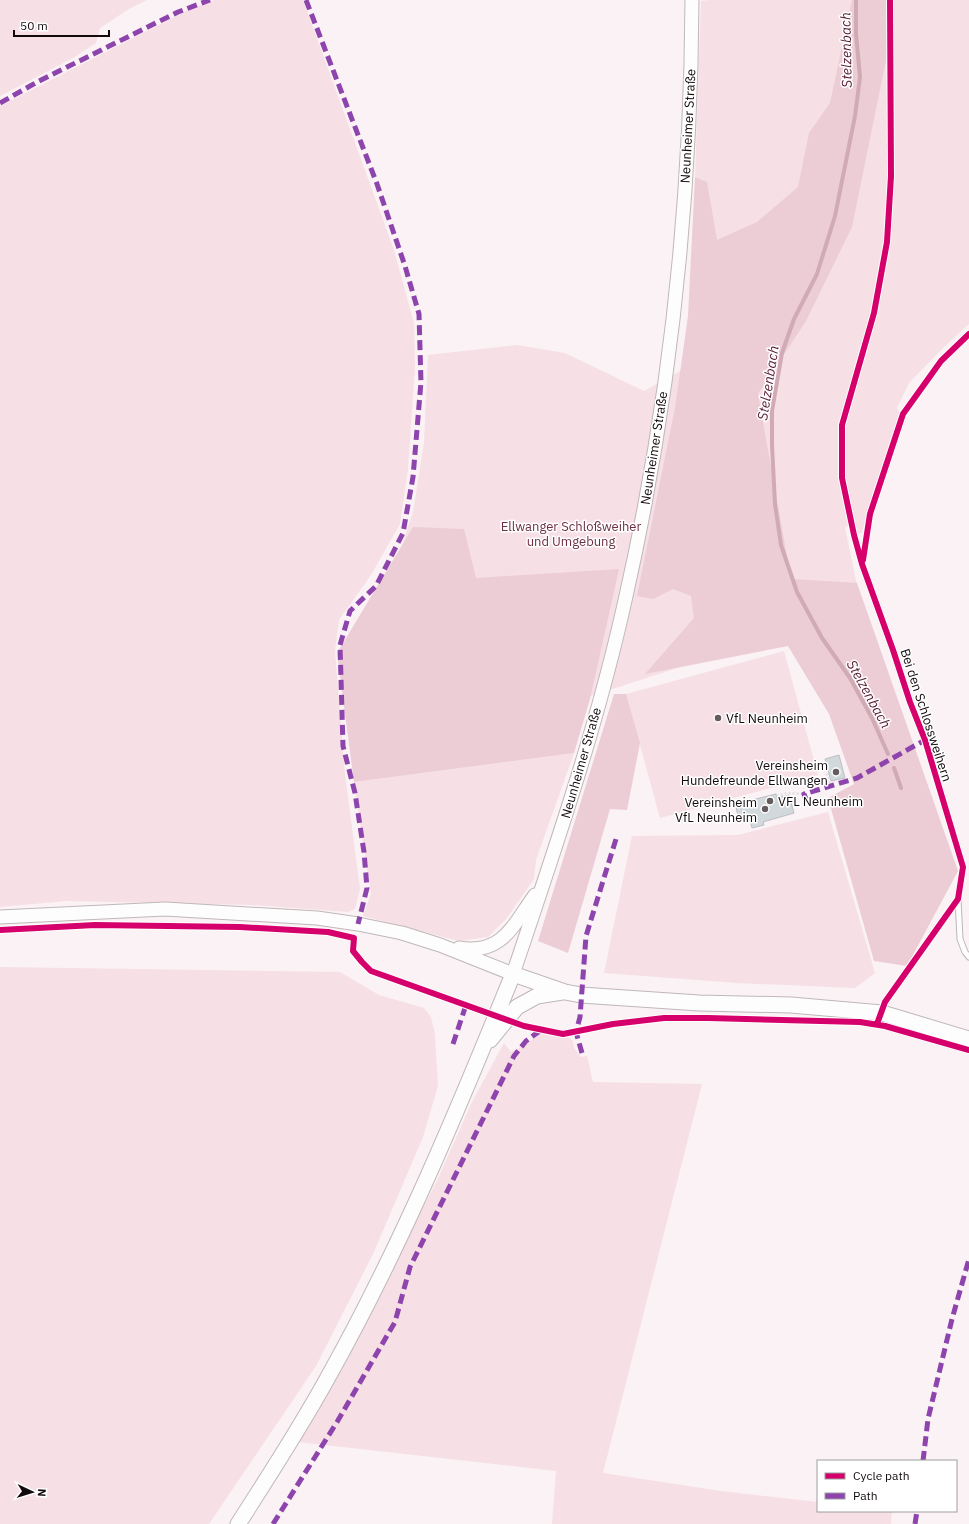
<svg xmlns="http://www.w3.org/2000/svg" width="969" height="1524" font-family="'IBM Plex Sans',sans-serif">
	<rect width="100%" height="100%" fill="#faf2f4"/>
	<!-- green -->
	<path fill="#f6dfe5" d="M0,0H147L129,9L100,28L96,43L73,58L0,96Z
		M215,0H303L394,250L414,323L415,366L408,469L400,524L371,575L339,620L335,651L345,774L360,889L355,909L348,912L253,905L66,901L0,907V106L190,9Z
		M709,0H969V324L944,347L909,383L897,408L900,414L873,492L862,532L859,534L855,531L853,525L845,527L860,600L794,630L585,698L394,569L413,512L424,443L428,355L517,345L565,353L644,391L687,367L698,178L695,177L701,1Z
		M784,651L818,775L660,818L626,694Z
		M574,753L536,860L534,879L506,919L488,937L459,941L363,916L371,894L354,782Z
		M828,812L875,973L855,988L737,983L604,973L632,836L738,835Z
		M0,967L340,972L379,995L424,1008L431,1017L435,1034L438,1086L423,1137L373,1254L316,1366L209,1524H0Z
		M541,1033L567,1036L573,1041L574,1048L581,1057L587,1056L593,1082L702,1084L603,1473L721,1491L818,1502V1511H892L891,1524H552L556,1471L298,1442L437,1181L472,1102L504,1043L511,1052L526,1044Z"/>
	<!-- forest -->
	<path fill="#ecccd5" d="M852,0H893L889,45L852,227L806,321L758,394L791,579L857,583L958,871L907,966L874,961L828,798L854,784L829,714L788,646L645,674L694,618L691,596L673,589L653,599L637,596L675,408L688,316L695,177L707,182L717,240L757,222L798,187L809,133L830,103Z
		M413,527L464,529L476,578L619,569L590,699L574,753L354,782L337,653Z
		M614,694H626L640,743L627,810L610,809L568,953L538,941Z"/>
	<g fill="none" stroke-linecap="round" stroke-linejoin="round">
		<!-- stream -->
		<path stroke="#d0abb6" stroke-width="4" d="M856,0V34L860,77L855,116L835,216L817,274L794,319L782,353L772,411V445L775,504L781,545L797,592L822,638L850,678L872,718L888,754
			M894,768L901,788"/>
	</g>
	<!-- building -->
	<path fill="#d2d9dd" stroke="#bebec1" d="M839,755L845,778L831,781L825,759Z
		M776,794L777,798L789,795L794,813L763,822L764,825L752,828L749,816L739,819L735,804Z"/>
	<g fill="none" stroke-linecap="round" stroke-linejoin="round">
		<!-- service casing -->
		<g stroke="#bfb7b9" stroke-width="7">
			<path id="service" d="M862,564L893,650L910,702L925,740L963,867L958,899L960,939L965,952L969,957"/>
		</g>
		<!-- tertiary casing -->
		<g stroke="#bfb7b9" stroke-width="15">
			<path id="tertiary" d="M0,917L165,909L317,918L358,924L402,933L440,945L513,974C555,849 598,724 626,596C670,401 691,200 692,0
				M459,948C503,955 513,925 535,895"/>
		</g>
		<!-- secondary casing -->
		<g stroke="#bfb7b9" stroke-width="17">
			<path id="secondary" d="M490,1040L517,1007L537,996L562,992
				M238,1524C269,1476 300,1428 327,1379C400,1249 457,1112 513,974L565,992L581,995L699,1003L791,1005L882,1013L969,1039"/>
		</g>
		<!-- path -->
		<path stroke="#e2dfe0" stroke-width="2.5" stroke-dasharray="2 2" stroke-linecap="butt" d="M827,767L825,768L830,787
			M777,796L787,793L804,794"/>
		<!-- service -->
		<use href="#service" stroke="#fefdfd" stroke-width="5"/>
		<!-- tertiary -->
		<use href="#tertiary" stroke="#fefdfd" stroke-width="13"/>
		<!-- secondary -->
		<use href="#secondary" stroke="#fefdfd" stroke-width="15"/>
		<!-- quiet -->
		<path stroke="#8e44ad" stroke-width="5" stroke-dasharray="10 5" stroke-linecap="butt" d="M306,0L377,184L405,266L419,314L421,382L413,477L403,533L376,586L350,611L340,645L343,746L355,793L364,852L367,888L358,924
			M0,103L39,81L178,12L210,0
			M807,802L804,794L857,778L925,740
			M453,1044L466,1005
			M582,1053L576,1032L580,1017L586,936L616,839
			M923,1461L928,1419L952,1319L969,1259
			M273,1524L337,1422L395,1322L410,1267L514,1056L526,1041L541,1030
			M915,1524L917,1511"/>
		<!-- cycleway casing -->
		<g stroke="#fff" stroke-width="8">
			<path id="cycleway" d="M863,560L870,514L903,414L941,361L969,334
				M0,930L95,925L240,927L328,932L354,938L353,951L362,962L371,971L524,1026L563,1034L613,1024L664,1018H708L860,1022L885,1026L969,1050
				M877,1024L885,1002L958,899L963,867L925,740L910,702L893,650L862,564L854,535L842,478V425L874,313L887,242L891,176L890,0"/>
		</g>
		<!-- cycleway -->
		<use href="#cycleway" stroke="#d6006c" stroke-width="6"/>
	</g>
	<!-- markers -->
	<g fill="#635b5e" stroke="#fff" stroke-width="1.5">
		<circle cx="718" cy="718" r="4"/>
		<circle cx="836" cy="772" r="4"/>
		<circle cx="770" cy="801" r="4"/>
		<circle cx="765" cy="809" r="4"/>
	</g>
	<g text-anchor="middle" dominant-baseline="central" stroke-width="3" stroke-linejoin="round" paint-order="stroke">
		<!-- street labels -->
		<g font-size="13" fill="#120a0d" stroke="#fff">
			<text transform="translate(688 126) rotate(-87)">Neunheimer Straße</text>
			<text transform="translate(654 448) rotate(-81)">Neunheimer Straße</text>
			<text transform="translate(926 715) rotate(72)">Bei den Schlossweihern</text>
			<text transform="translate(581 763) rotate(-74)">Neunheimer Straße</text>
		</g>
		<!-- park labels -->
		<g font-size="13" fill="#6d2e44" stroke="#fff">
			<text x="571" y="526">Ellwanger Schloßweiher<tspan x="571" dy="15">und Umgebung</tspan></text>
		</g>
		<!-- poi labels -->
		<g font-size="13" fill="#120a0d" stroke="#fff" text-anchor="start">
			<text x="726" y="718">VfL Neunheim</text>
			<text x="828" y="765" text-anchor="end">Vereinsheim<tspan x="828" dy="15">Hundefreunde Ellwangen</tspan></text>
			<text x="778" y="801">VFL Neunheim</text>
			<text x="757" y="802" text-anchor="end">Vereinsheim<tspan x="757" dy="15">VfL Neunheim</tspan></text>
		</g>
		<!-- water labels -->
		<g font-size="14" font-style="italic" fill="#571b32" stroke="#fff">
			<text transform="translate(846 50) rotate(-91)">Stelzenbach</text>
			<text transform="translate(768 383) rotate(-81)">Stelzenbach</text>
			<text transform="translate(869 694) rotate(61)">Stelzenbach</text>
		</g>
	</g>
	<!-- legend -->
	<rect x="817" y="1460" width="140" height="52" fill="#ffffff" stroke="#a09d9e"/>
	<rect x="825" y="1473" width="20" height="6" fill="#d6006c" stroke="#a09d9e"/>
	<text x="853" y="1480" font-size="12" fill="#120a0d">Cycle path</text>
	<rect x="825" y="1493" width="20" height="6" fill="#8e44ad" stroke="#a09d9e"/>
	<text x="853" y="1500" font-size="12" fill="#120a0d">Path</text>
	<!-- north arrow -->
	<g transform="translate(32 1492) rotate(94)" stroke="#ffffff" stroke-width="3" paint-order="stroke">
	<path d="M0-3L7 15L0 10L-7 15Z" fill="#120a0d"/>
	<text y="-6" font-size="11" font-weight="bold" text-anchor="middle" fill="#120a0d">N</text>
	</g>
	<!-- scale -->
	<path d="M14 30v6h95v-6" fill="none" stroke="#120a0d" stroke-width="2"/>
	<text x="20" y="30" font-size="12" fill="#120a0d" stroke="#ffffff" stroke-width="3" paint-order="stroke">50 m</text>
</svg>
